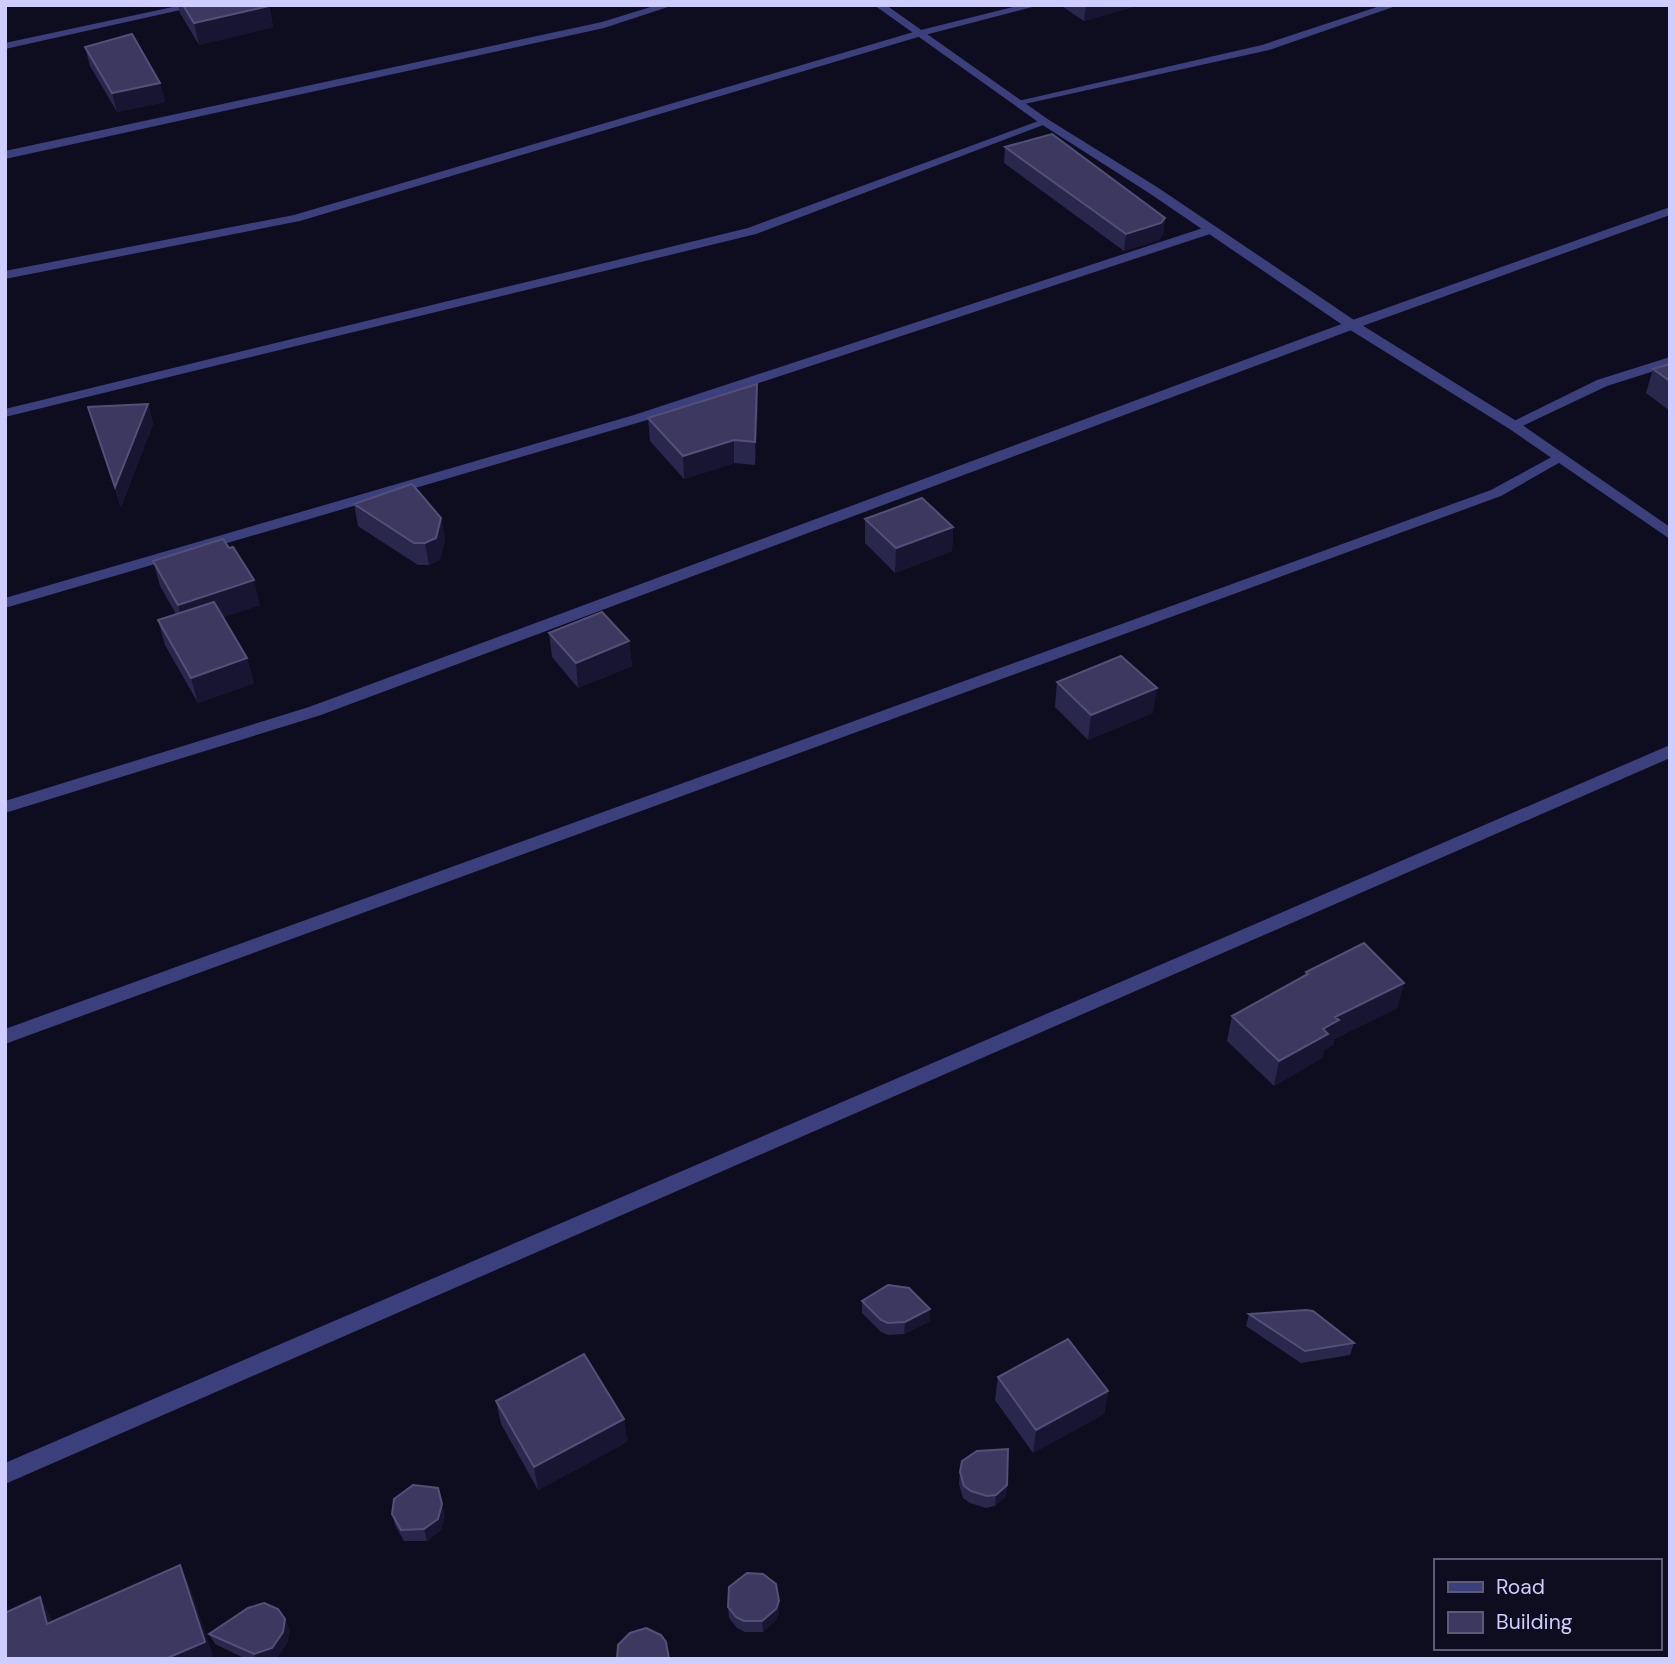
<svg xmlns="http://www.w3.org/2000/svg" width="1675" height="1664" font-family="'DM Sans',sans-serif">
	<rect width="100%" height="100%" fill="#0e0d1f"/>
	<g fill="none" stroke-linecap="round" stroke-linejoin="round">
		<!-- minor -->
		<path fill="#3b3f7b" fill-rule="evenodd" d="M182,5H203L5,49V43Z
			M657,5H674L604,28L5,159V151L602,22Z
			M1021,5H1040L925,35L300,221L5,279V271L294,215L917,31Z
			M1383,5H1399L1269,50L1020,105L1014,102L1262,45Z
			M1041,120L1051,122L756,234L5,417V409L748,228Z
			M1670,207V215L1357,328L321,715L5,813V801L309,707L1347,322Z
			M1209,226L1213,227V233L644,421L5,608V598L634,415Z
			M1670,357V366L1607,386L1518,428H1508L1506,425L1597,380Z
			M1559,453L1566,457L1564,460L1501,496L5,1044V1029L1491,490Z
			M1670,745V758L5,1484V1463Z"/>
		<!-- tertiary -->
		<path fill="#3b3f7b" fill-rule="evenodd" d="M874,5H886L1049,120L1157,187L1357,322L1518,422L1670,527V539L1508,428L1347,328L1149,193L1041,124Z"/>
	</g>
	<!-- wall -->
	<path fill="#2a274c" d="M178,5H269L273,27L199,45L180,13Z
		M1060,5H1140L1084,21Z
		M85,47L160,83L165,102L117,112L90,66Z
		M1005,147L1165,218L1163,235L1159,240L1124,251L1004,163Z
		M1670,364V411L1646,393L1653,369Z
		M148,404L153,424L121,507L88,407Z
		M758,407L755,465L734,463L684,479L650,441L648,418Z
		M354,504L441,518L445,540L440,560L429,565H418L358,526Z
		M865,519L953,527L952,551L895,573L865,543Z
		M153,561L260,605L223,617L247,658L254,683L198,703L165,645L158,620L176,614L160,586Z
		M549,633L629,641L632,666L578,688L552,657Z
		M1057,682L1153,713L1088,740L1055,707Z
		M1306,972L1404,983L1397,1008L1334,1039L1333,1045L1324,1050L1322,1058L1274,1086L1227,1041L1232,1016L1305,976Z
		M862,1301L930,1321L904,1334L888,1335L881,1332L862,1313Z
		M1249,1314L1354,1343L1350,1355L1301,1363L1246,1326Z
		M998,1377L1108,1391L1104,1414L1033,1453L995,1400Z
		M496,1401L624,1419L627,1442L538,1490L501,1424Z
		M960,1472L1007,1485L1006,1496L995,1506L986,1508L970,1503L963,1498L959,1484Z
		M392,1514L445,1515L441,1530L427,1541H404L395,1525Z
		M779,1601V1612L776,1620L763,1632H745L737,1628L729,1618L728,1607Z
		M290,1630L287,1643L276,1659H246L215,1644L209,1634Z"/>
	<!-- shaded-wall -->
	<path fill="#181532" d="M1086,5H1140L1084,21Z
		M269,6L273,27L199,45L194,23Z
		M160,83L165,102L117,112L112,93Z
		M1165,218L1163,235L1159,240L1124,251L1126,234Z
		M757,384L758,407L755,465V442Z
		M148,404L153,424L121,507L115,487Z
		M734,440V463L684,479L683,456Z
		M441,518L445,540L440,560L429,565L425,543Z
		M953,527L952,551L895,573L896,548Z
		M254,580L260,605L185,630L178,605Z
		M629,641L632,666L578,688L576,663Z
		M247,658L254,683L198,703L191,678Z
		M1157,688L1153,713L1088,740L1091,715Z
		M1404,983L1397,1008L1334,1039L1333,1045L1324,1050L1322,1058L1274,1086L1279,1061L1323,1029L1335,1017Z
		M930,1309V1321L904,1334L905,1322Z
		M1108,1391L1104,1414L1033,1453L1036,1430Z
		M624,1419L627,1442L538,1490L534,1467Z
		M1007,1485L1006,1496L995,1506L996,1495Z
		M438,1488L445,1515L441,1530L427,1541L424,1529Z
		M180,1565L190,1587L214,1659H165Z
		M40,1597L52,1619L60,1645L47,1624Z
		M779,1601V1612L776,1620L763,1632L762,1621Z
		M285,1619L290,1630L287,1643L276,1659H256L254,1654Z"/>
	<!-- building -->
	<path fill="#3c385f" stroke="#535078" stroke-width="2" d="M183,5H269V6L194,23Z
		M132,34L160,83L112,93L85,47Z
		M1052,134L1165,218L1161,223L1126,234L1005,147Z
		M1670,364V381L1653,369Z
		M757,384L755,442L734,440L683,456L648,418Z
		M148,404L115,487L88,407Z
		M412,484L441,518L436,538L425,543H414L354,504Z
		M922,498L953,527L896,548L865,519Z
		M223,539L229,548L233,547L254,580L178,605L153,561Z
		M214,602L247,658L191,678L158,620Z
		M602,612L629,641L576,663L549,633Z
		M1121,656L1157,688L1091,715L1057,682Z
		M1364,943L1404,983L1335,1017L1339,1020L1323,1029L1328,1034L1279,1061L1232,1016L1308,974L1306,972Z
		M888,1285L909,1288L930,1309L905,1322L888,1323L881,1320L862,1301Z
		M1306,1310L1313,1311L1354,1343L1305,1351L1249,1314Z
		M1068,1339L1108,1391L1036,1430L998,1377Z
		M584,1354L624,1419L534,1467L496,1401Z
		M1008,1449L1007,1485L996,1495L987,1496L971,1491L964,1486L960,1472L962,1461L977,1451Z
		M413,1485L438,1488L442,1504L438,1519L424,1529L401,1530L392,1514L394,1499Z
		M180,1565L205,1642L165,1659H5V1613L40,1597L47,1624Z
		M747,1573L763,1574L776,1584L779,1601L776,1609L762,1621H744L736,1617L728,1607L729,1587Z
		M264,1603L278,1609L285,1619L283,1632L272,1648L254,1654L209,1634L248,1608Z
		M646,1628L661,1635L666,1642L669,1659H617L618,1645L630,1633Z"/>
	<!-- border -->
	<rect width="1675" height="1664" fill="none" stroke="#cecdfd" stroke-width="14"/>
	<!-- legend -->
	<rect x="1434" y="1559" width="228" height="91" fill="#0e0d1f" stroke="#5b5a78" stroke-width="2"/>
	<rect x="1448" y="1582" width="35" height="10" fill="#3b3f7b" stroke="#5b5a78" stroke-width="2"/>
	<text x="1496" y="1594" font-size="21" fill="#cecdfd">Road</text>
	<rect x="1448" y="1612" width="35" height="21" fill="#3c385f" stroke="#5b5a78" stroke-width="2"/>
	<text x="1496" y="1629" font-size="21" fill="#cecdfd">Building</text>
</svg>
